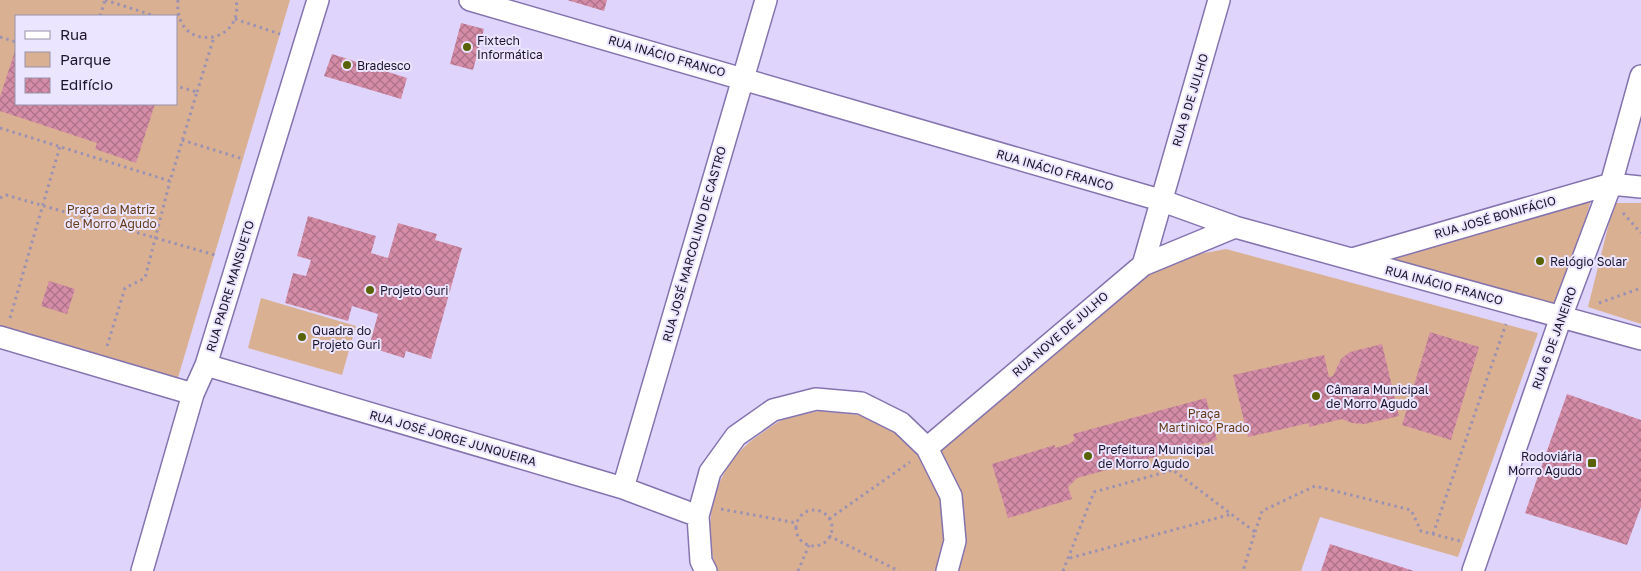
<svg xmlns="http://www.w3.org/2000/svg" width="1641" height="571" font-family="'Golos Text',sans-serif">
	<defs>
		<pattern id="building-cross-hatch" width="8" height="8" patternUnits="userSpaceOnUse" patternTransform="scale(1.25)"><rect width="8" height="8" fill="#d58ca7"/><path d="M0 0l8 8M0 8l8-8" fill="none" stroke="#ac7188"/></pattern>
	</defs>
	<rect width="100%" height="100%" fill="#dfd5fc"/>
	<!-- green -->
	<path fill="#dab092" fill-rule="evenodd" d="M0,0H290L177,381L0,329ZM16,16H176V104H16Z
		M1593,193L1560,307L1381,257Z
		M1614,203H1641V324L1588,307Z
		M1226,249L1538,333L1458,557L1320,517L1301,571H949L956,541L930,448L1136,281L1178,258Z
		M261,298L356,326L342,375L248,348Z
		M819,411L859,415L895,432L924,460L942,495L948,533L941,571H717C699,520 716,462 762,433C768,429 775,423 782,420C794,416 807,414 819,411Z"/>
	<!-- building -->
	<path fill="url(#building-cross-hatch)" d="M567,0H607L604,11Z
		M461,23L484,29L473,70L450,64Z
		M16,48V104H155L136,163L95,149L97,143L0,111V97Z
		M332,54L407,78L401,99L324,76Z
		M308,216L376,236L371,253L388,258L398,223L437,234L435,240L462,248L431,359L406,351L404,358L369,347L378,314L352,306L348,321L285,303L293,273L306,276L311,260L297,256Z
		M49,281L75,289L67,314L41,306Z
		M1430,332L1479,347L1451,440L1402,425Z
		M1382,344L1399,416L1364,424L1352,423L1342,419L1309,427V423L1248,437L1233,375L1324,355L1329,377L1333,376L1341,359L1350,352Z
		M1567,394L1641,420V507L1627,545L1525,513Z
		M1206,398L1217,440L1077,478L1068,487L1072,499L1008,518L992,464L1055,445V448L1069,444L1075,440L1073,434Z
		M1330,544L1414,571H1321Z"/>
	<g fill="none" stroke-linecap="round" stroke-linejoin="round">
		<!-- minor casing -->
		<g stroke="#8473af" stroke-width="24">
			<path id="minor" d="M470,0L1160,200L1235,227L1641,339
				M1352,259L1611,184L1641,187
				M1143,265L1235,227
				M0,337L193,394
				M206,365L623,488L698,516
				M927,448L1143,265L1219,0
				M623,488L766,0
				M142,571L193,394L206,365L318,0
				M706,571L701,561L698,516L710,472L736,436L773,410L816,399L861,403L901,423L927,448L951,496L955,541L947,571
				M1473,571L1561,317L1611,184L1641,76"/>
		</g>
		<!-- path -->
		<path stroke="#9b92b3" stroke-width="3" stroke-dasharray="2.5 4" stroke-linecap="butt" d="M105,0L155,16
			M178,0C173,54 245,46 236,0
			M100,16L105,0
			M235,19L280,34
			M0,37L16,42
			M197,92L214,37
			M0,128L170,181L197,92L176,86
			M182,140L243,159
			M0,198L6,195L215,255
			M1623,213L1641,233
			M1599,303L1641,288
			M10,318L60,146
			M107,346L125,288L145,278L170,181
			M721,509L797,523
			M796 528a18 18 0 1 1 36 0a18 18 0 1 1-36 0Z
			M829,519L910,462
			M1255,532L1262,511L1315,486L1411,510L1421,531L1460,541
			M1433,534L1506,324
			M829,536L899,571
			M1070,558L1232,514
			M798,571L809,545
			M1063,571L1094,492L1173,470L1255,532L1243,571"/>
		<!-- minor -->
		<use href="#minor" stroke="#fff" stroke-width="21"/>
	</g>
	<!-- markers -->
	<g fill="#5a6302" stroke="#ebe5ff" stroke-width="2">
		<circle cx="467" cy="47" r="5"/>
		<circle cx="347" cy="65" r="5"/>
		<circle cx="1540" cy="261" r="5"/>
		<circle cx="370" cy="290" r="5"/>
		<circle cx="302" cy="337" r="5"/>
		<circle cx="1316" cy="396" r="5"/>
		<circle cx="1088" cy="456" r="5"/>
		<rect x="1587" y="458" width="10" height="10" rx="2.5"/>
	</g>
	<g text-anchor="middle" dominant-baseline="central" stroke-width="4" stroke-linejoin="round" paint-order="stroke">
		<!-- poi labels -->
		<g font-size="12" fill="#1b142b" stroke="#ebe5ff" text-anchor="start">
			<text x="477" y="40">Fixtech<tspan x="477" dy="14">Informática</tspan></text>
			<text x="357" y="65">Bradesco</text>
			<text x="1550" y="261">Relógio Solar</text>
			<text x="380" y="290">Projeto Guri</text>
			<text x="312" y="330">Quadra do<tspan x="312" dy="14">Projeto Guri</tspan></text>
			<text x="1326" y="389">Câmara Municipal<tspan x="1326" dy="14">de Morro Agudo</tspan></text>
			<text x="1098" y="449">Prefeitura Municipal<tspan x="1098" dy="14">de Morro Agudo</tspan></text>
			<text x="1582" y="456" text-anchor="end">Rodoviária<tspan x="1582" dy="14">Morro Agudo</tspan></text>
		</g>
		<!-- street labels -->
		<g font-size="12" fill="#1b142b" stroke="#ebe5ff">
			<text transform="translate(667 56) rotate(16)">RUA INÁCIO FRANCO</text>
			<text transform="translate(1190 100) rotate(-73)">RUA 9 DE JULHO</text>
			<text transform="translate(1055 170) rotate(16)">RUA INÁCIO FRANCO</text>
			<text transform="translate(1495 217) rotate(-16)">RUA JOSÉ BONIFÁCIO</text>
			<text transform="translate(694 244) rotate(-74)">RUA JOSÉ MARCOLINO DE CASTRO</text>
			<text transform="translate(1444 285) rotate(15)">RUA INÁCIO FRANCO</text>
			<text transform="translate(230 286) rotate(-73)">RUA PADRE MANSUETO</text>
			<text transform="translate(1060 334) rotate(-41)">RUA NOVE DE JULHO</text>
			<text transform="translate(1554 338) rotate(-70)">RUA 6 DE JANEIRO</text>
			<text transform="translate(453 438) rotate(16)">RUA JOSÉ JORGE JUNQUEIRA</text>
		</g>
		<!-- park labels -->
		<g font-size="12" fill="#663c1b" stroke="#ebe5ff">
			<text x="111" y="209">Praça da Matriz<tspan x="111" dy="14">de Morro Agudo</tspan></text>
			<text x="1204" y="413">Praça<tspan x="1204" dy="14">Martinico Prado</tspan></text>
		</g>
	</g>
	<!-- legend -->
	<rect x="15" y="15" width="162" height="90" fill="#ebe5ff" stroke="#9891aa"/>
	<rect x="25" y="31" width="25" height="8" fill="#ffffff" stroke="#9891aa"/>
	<text x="60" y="40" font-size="15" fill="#1b142b">Rua</text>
	<rect x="25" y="52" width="25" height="15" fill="#dab092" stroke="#9891aa"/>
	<text x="60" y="65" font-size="15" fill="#1b142b">Parque</text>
	<rect x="25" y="78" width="25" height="15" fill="url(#building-cross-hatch)" stroke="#9891aa"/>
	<text x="60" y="90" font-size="15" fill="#1b142b">Edifício</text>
</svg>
